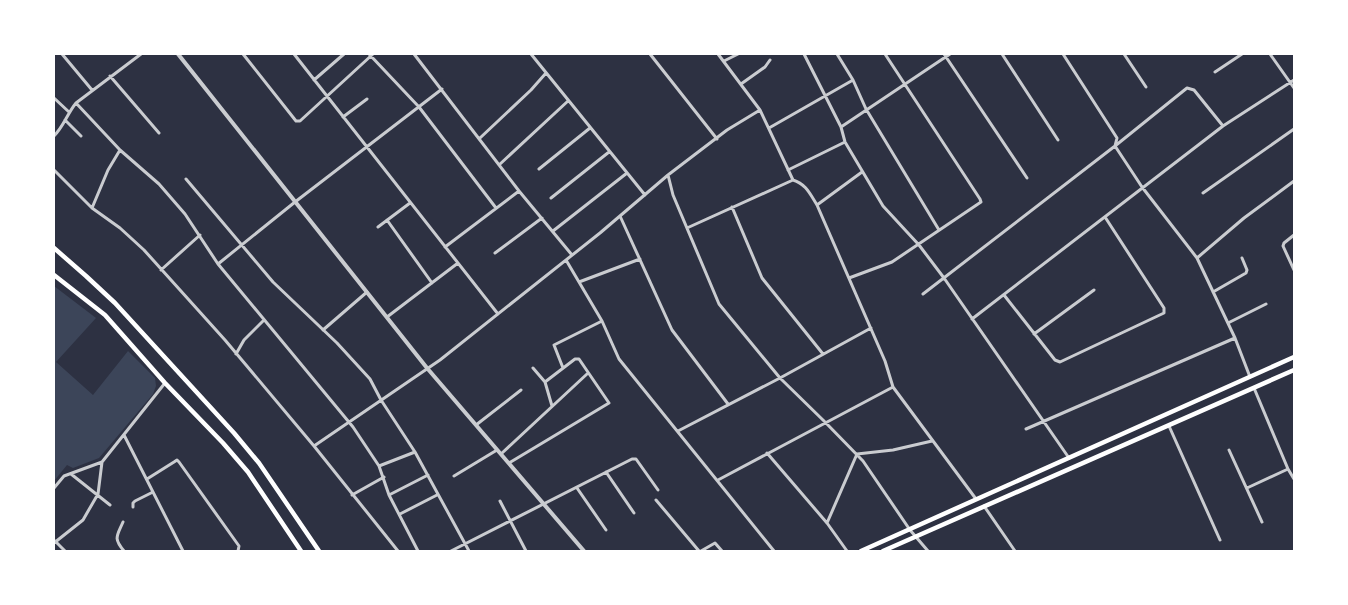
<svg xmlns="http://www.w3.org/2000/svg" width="1348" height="605" font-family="'Alegreya Sans',sans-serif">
	<rect width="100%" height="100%" fill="#2d3142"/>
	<!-- green -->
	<path fill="#3c4559" d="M54,286L96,318L56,362L93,395L128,351L155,378L156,386L153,394L99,458L73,468L67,465L54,481Z"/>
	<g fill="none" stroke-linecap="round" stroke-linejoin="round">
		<!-- minor -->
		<path stroke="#caccd0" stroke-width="3" d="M62,54L92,90
			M243,54L296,121H300L373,54
			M294,54L498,314
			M369,54L419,107L496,208
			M414,54L519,191L572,255
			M531,54L645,195
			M650,54L717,139
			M718,54L760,110L793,180C806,184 810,194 817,205L885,361L893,387L976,499
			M804,54L841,127L845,142L883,206L919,245L944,278L1069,458
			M837,54L853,80L866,109L939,230
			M944,54L1027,178
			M1002,54L1058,140
			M1063,54L1117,138L1115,146L1142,187L1197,258L1235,338L1250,377
			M1124,54L1146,87
			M1270,54L1294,88
			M724,61L738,54
			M1215,72L1242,54
			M110,76L159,133
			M314,80L344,54
			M741,84L765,67L770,60
			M54,98L69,112
			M76,103L120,150L159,184L185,214L218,264L353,427L379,466L389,495L418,551
			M343,117L367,99
			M65,120L81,136
			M841,127L950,54
			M769,128L853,80
			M54,136C64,126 67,114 76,103L141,54
			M480,138L531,90L546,73
			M499,165L568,101
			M539,169L590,128
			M54,170L92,208L120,228L144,250L225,340L314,446L398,551
			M788,170L845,142
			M668,175L673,195L719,304L780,378L825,422L863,461L910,530L928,551
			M186,179L273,282L337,343L370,379L381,400L415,452L469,551
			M1203,193L1294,129
			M551,198L609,152
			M817,205L862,172
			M732,207L762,278L823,354
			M92,208L108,170L120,150
			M620,216L672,330L728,404
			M387,220L432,283
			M378,227L410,203
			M687,228L793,180
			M553,231L627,173
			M1294,235L1284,243L1283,246L1294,270
			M445,247L519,191
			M495,253L542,218
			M1197,258L1244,218L1294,181
			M566,260L602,321L619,359L774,551
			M218,264L295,202L442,89
			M161,270L200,235
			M849,278L892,262L981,202L980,199L885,54
			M579,282L640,259
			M1213,292L1246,273L1247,270L1242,258
			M923,294L1115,146L1187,88L1194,90L1223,126
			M1004,295L1055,360L1060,362L1164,313V308L1105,217
			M387,317L458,263
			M972,319L1223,126L1294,80
			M1228,323L1266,304
			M323,330L367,292
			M1034,334L1094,290
			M236,354L244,340L264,320
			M533,368L545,382
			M563,368L554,345L602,321
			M1254,388L1288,469L1294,479
			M476,425L521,390
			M1169,426L1220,540
			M1026,429L1235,338
			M678,431L780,378L871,328
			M124,435L183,551
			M314,446L440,360L600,233L668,175L727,130L760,110
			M1229,450L1262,522
			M767,453L827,523L847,551
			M501,454L587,374
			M509,463L609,403L579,359H575L545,382L552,406
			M379,466L415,452
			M606,472L634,513
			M71,474L110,505
			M454,476L497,450
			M147,479L174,462L177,460L179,462L239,546L238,551
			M718,480L893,387
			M54,488L64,476L102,462
			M577,488L606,530
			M1247,488L1288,469
			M352,495L384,477
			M389,495L428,475
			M656,500L699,551
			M500,501L526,551
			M984,506L1015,551
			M133,507V503L135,501L153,492
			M400,514L437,495
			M123,522C117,536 113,538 124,551
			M827,523L857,454L893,450L932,441
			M55,541L65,551
			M54,543L83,520L87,513L98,494L102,462L165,383
			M451,551L632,459H636L658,490
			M701,551L715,543L722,551"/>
		<!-- tertiary -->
		<path stroke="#caccd0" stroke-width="4" d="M178,54L427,368L584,551"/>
		<!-- primary -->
		<path stroke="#fff" stroke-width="4.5" d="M54,248L86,276L115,303L234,433L259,463L319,551
			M54,275L105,315L165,383L223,443L248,472L301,551
			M861,551L1294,357
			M883,551L1294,370"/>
	</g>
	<!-- border -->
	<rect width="1348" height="605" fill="none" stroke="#ffffff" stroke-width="110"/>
</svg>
